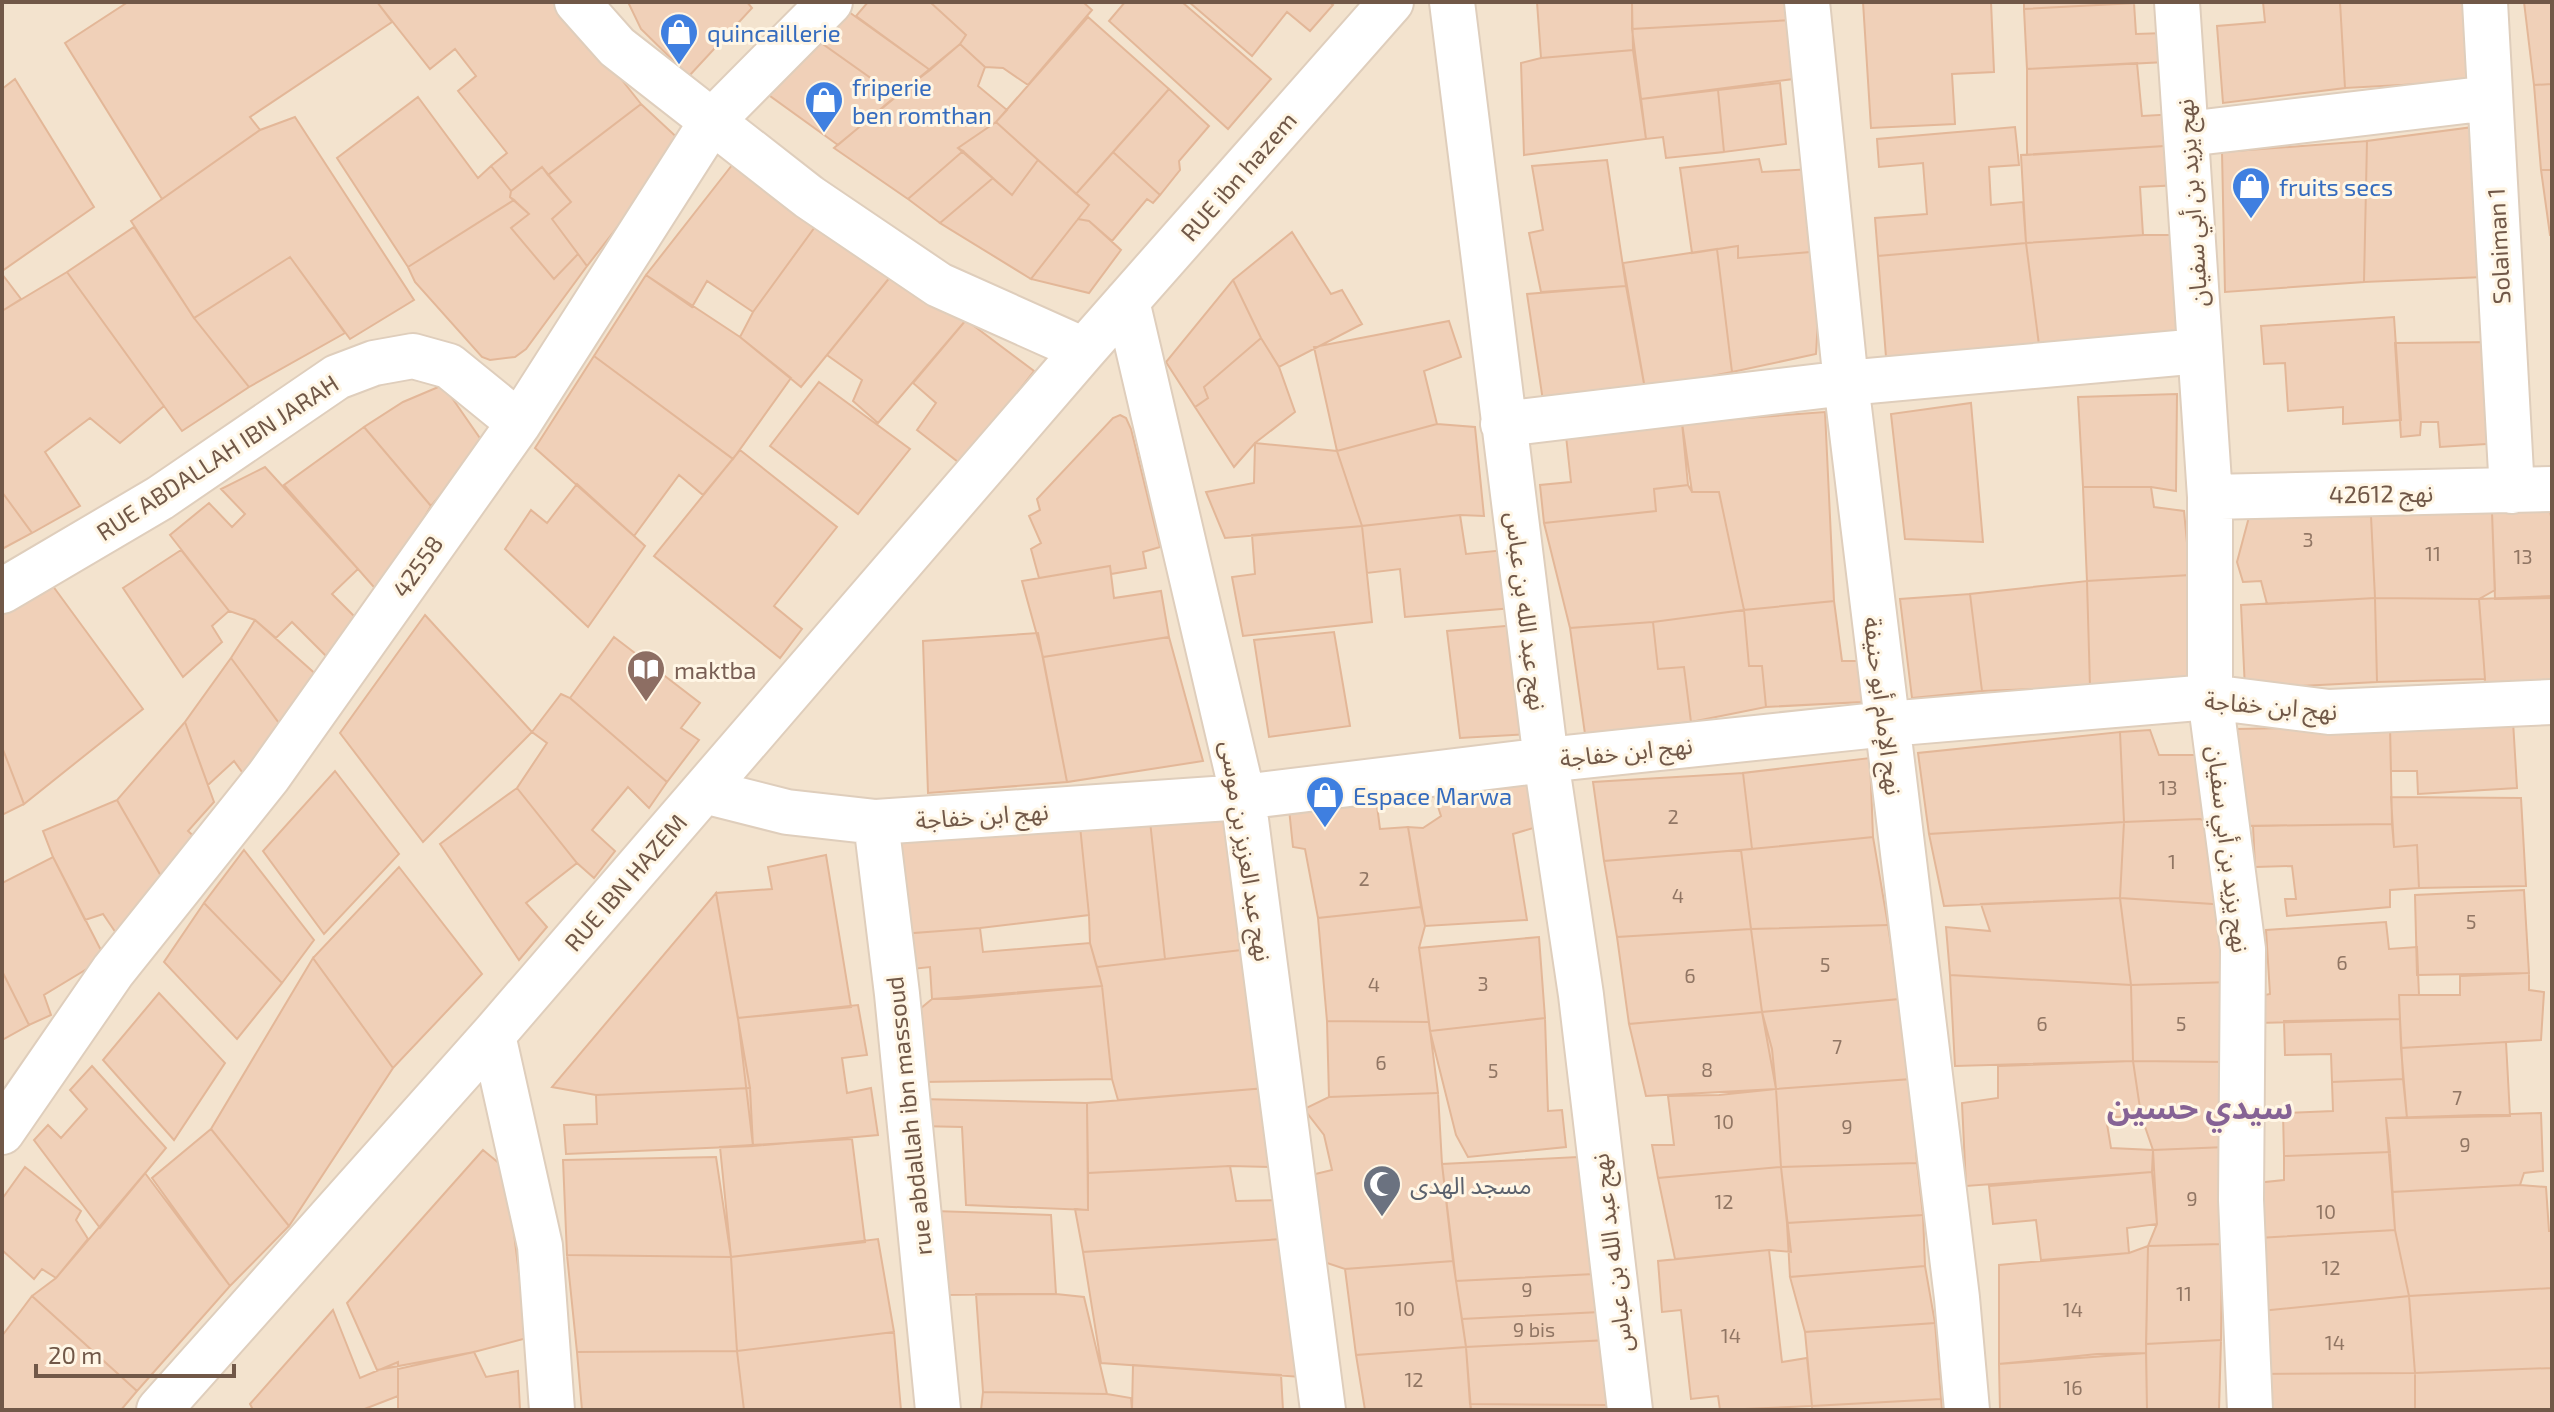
<svg xmlns="http://www.w3.org/2000/svg" width="2554" height="1412" font-family="'Exo 2','Noto Sans Arabic',sans-serif">
	<rect width="100%" height="100%" fill="#fcf1e0"/>
	<!-- residential -->
	<path fill="#f3e3ce" d="M2,2H2552V1410H2Z"/>
	<!-- building -->
	<path fill="#f0d0b8" stroke="#e3b798" stroke-width="2" d="M128,2H377L392,22L250,117L260,130L162,199L65,43Z
		M377,2H560L641,104L548,175L542,167L511,191L491,166L507,153L458,91L476,76L455,49L430,69Z
		M628,2H747L752,8L689,76L641,29Z
		M868,2H930L966,35L960,44L930,70L856,16Z
		M930,2H1083L1092,10L1028,85L1003,68L985,67L960,44L966,35Z
		M1125,2H1182L1271,79L1228,129L1109,21Z
		M1189,2H1329L1333,5L1310,31L1287,12L1252,56Z
		M1537,2H1632L1633,50L1541,58Z
		M1632,2H1790L1792,20L1632,29Z
		M1863,2H1991L1994,72L1952,74L1955,124L1871,128Z
		M2024,2H2133L2134,3L2024,9Z
		M2263,2H2340L2345,88L2223,103L2217,26L2265,22Z
		M2340,2H2475L2476,81L2345,88Z
		M2524,2H2552V84L2534,85Z
		M2134,3L2136,34L2165,33L2166,62L2027,69L2024,9Z
		M842,7L930,70L896,96L813,37Z
		M1088,17L1169,89L1076,194L996,122Z
		M1792,20L1793,79L1641,99L1632,29Z
		M813,37L896,96L838,145L759,88Z
		M960,44L985,67L978,86L1007,110L996,122L958,148L963,151L908,199L834,148Z
		M1633,50L1646,139L1524,155L1521,63L1541,58Z
		M2137,63L2142,116L2177,114L2179,145L2027,155V69Z
		M15,79L94,207L2,271V89Z
		M1780,83L1786,144L1724,152L1718,90Z
		M2552,84V170H2541L2534,85Z
		M1169,89L1209,126L1179,161L1180,170L1160,195L1113,152Z
		M1718,90L1724,152L1666,158L1663,137L1646,139L1641,99Z
		M418,97L478,178L491,166L511,191L510,197L514,200L408,267L337,158Z
		M641,104L683,143L587,266L552,219L571,202L548,175Z
		M295,117L414,300L350,339L290,257L194,318L131,221L260,130Z
		M996,122L1038,160L1012,195L958,148Z
		M2481,126L2484,277L2364,282L2367,141Z
		M2015,127L2019,165L1989,167L1991,205L2023,202L2026,243L1878,256L1875,218L1927,214L1923,163L1879,167L1877,139Z
		M2367,141L2364,282L2225,292L2222,152Z
		M2179,145L2181,185L2140,187L2143,235L2026,243L2021,155Z
		M963,151L993,178L940,223L908,199Z
		M1113,152L1160,195L1153,203L1147,199L1112,241L1089,221L1078,219L1089,205L1076,194Z
		M1759,159L1762,172L1812,169L1822,251L1738,258V246L1692,253L1680,168Z
		M736,160L820,220L753,312L707,281L692,307L646,275Z
		M1038,160L1089,205L1031,279L940,223L993,178L1012,195Z
		M1607,160L1626,286L1541,292L1529,233L1543,230L1532,166Z
		M542,167L571,202L552,219L578,254L554,279L511,228L529,214L510,197L511,191Z
		M2541,170H2552V235H2550Z
		M514,200L529,214L511,228L554,279L578,254L587,266L526,349L515,357L490,360L482,357L415,282L408,267Z
		M1078,219L1089,221L1121,250L1089,293L1031,279Z
		M820,220L895,271L801,387L740,337L753,312Z
		M134,227L194,318L249,387L182,431L67,272Z
		M1292,232L1331,294L1342,290L1362,324L1279,367L1261,338L1233,280Z
		M2143,235H2185L2189,336L2039,345L2026,243Z
		M2026,243L2039,345L1886,357L1878,256Z
		M1738,246V258L1822,251L1816,354L1732,372L1717,249Z
		M1717,249L1732,372L1645,389L1623,263Z
		M290,257L345,333L249,387L194,318Z
		M895,271L966,320L878,423L853,401L862,380L827,355Z
		M67,272L164,406L120,443L90,418L45,452L80,506L32,533L2,492V311Z
		M2,274L21,299L2,311Z
		M646,275L740,337L791,378L733,459L594,356Z
		M1233,280L1261,338L1204,387L1208,398L1195,407L1166,362Z
		M1626,286L1645,389L1543,401L1527,294Z
		M2394,317L2401,420L2343,424V407L2288,411L2285,363L2264,364L2261,326Z
		M966,320L1034,371L962,465L917,430L936,403L913,383Z
		M1449,321L1461,357L1424,371L1437,424L1337,451L1314,347Z
		M1261,338L1279,367L1295,412L1255,443L1234,467L1195,407L1208,398L1204,387Z
		M2497,342L2502,443L2440,447L2438,422H2421L2420,435L2401,437L2395,343Z
		M594,356L733,459L703,495L679,475L634,536L535,448Z
		M819,382L910,449L858,514L770,446Z
		M443,385L484,444L431,506L364,427L403,402Z
		M2177,394L2176,491L2151,487H2083L2078,397Z
		M1971,403L1983,542L1905,539L1891,414Z
		M1825,412L1834,601L1744,610L1719,492H1692L1682,423Z
		M1120,415L1126,418L1131,429L1160,547L1143,552L1146,568L1111,574L1110,566L1039,578L1031,549L1041,543L1029,516L1040,510L1037,499L1113,418Z
		M1682,423L1688,485L1654,489L1656,511L1544,523L1540,485L1571,482L1566,436Z
		M1437,424L1475,427L1484,516L1460,515L1362,526L1337,451Z
		M364,427L431,506L380,594L284,485Z
		M1255,443L1337,451L1362,526L1225,538L1206,492L1254,483Z
		M740,450L837,527L774,606L802,629L780,658L654,556Z
		M265,467L358,569L332,594L356,618L334,664L292,622L276,638L255,620L229,611L170,535L209,503L232,527L245,514L221,489Z
		M577,484L645,546L588,627L505,549L531,510L547,523Z
		M1688,485L1692,492H1719L1744,610L1653,622L1570,628L1544,523L1656,511L1654,489Z
		M2083,487H2151L2154,507L2184,511L2190,575L2087,581Z
		M2,492L32,533L2,549Z
		M2549,505L2552,522V598L2495,599L2492,512Z
		M2492,512L2495,590L2479,599L2375,598L2371,516Z
		M1460,515L1466,554L1505,550L1513,608L1405,617L1400,569L1367,573L1362,526Z
		M2371,516L2375,598L2267,604L2261,581L2243,582L2237,562L2249,517Z
		M1362,526L1372,622L1243,636L1232,577L1255,574L1252,535Z
		M181,550L229,611L212,626L222,642L183,677L123,588Z
		M1110,566L1114,598L1161,591L1169,637L1043,657L1022,581Z
		M2190,575L2192,679L2090,687L2087,581Z
		M47,578L143,709L24,804L2,747V607Z
		M2087,581L2090,687L1982,691L1970,594Z
		M1970,594L1982,691L1912,698L1900,599Z
		M2552,596V685L2484,688L2485,679L2479,599Z
		M2375,598L2479,599L2485,679L2377,682Z
		M2375,598L2377,682L2245,689L2241,605Z
		M1834,601L1842,661H1858L1862,702L1766,707L1762,666H1749L1744,610Z
		M1744,610L1749,666H1762L1766,707L1691,722L1684,667L1658,669L1653,622Z
		M425,615L532,732L423,842L340,733Z
		M255,620L320,678L287,734L231,658Z
		M1653,622L1658,669L1684,667L1691,722L1585,734L1570,628Z
		M1517,625L1532,734L1460,738L1447,631Z
		M1334,632L1350,726L1269,737L1254,640Z
		M1038,633L1067,782L928,793L923,641Z
		M614,637L700,703L681,728L699,740L667,782L570,698Z
		M1169,637L1203,761L1067,782L1043,657Z
		M231,658L287,734L250,783L234,761L208,785L185,722Z
		M561,694L570,698L667,782L649,808L628,787L592,830L615,851L594,878L577,863L517,788L547,743L532,732Z
		M2513,721L2517,788L2418,794L2417,771H2391L2390,726Z
		M185,722L214,802L188,831L200,842L165,883L117,800Z
		M2390,726L2392,824L2238,826L2236,729Z
		M2150,730L2159,755H2208L2217,824L2200,819L2124,822L2120,732Z
		M2120,732L2124,822L1929,834L1918,753Z
		M2,747L24,804L2,815Z
		M1870,758L1873,837L1752,849L1743,773Z
		M335,771L399,854L324,934L263,851Z
		M1743,773L1752,849L1604,861L1593,782Z
		M1536,779L1540,826L1513,834L1527,920L1425,926L1408,827L1423,828L1441,816L1433,791Z
		M517,788L577,863L526,903L547,927L519,960L440,844Z
		M2391,797L2521,798L2526,886L2419,888L2417,845L2394,847Z
		M1376,798L1380,829L1408,827L1421,907L1318,918L1305,849L1293,847L1289,809Z
		M117,800L165,883L118,936L103,914L85,920L53,857L43,831Z
		M1231,817L1250,949L1165,959L1150,821Z
		M2200,819L2217,824L2228,905L2120,898L2124,822Z
		M1150,821L1165,959L1097,967L1090,943L1089,915L1080,826Z
		M2124,822L2120,898L1944,906L1929,834Z
		M2392,824L2394,847L2417,845L2419,888L2390,890V907L2287,916L2285,899H2296L2292,866L2255,867L2253,826Z
		M1080,826L1089,915L980,928L901,934L887,836Z
		M1873,837L1888,925L1751,929L1741,850Z
		M244,850L314,940L282,983L204,903Z
		M1741,850L1751,929L1617,937L1604,861Z
		M826,855L851,1007L738,1018L716,893L772,889L768,867Z
		M53,857L105,958L44,995L51,1015L29,1025L2,971V883Z
		M399,867L482,974L393,1068L313,958Z
		M2524,890L2529,973L2417,975L2415,895Z
		M716,893L750,1088L596,1095L552,1087Z
		M2120,898L2131,985L1950,975L1946,927L1990,931L1981,904Z
		M2120,898L2228,905L2231,982L2131,985Z
		M204,903L282,983L237,1039L164,962Z
		M1421,907L1425,926L1419,948L1429,1022L1327,1021L1318,918Z
		M2386,922L2389,949L2417,947L2419,995H2399L2400,1019L2257,1023L2255,997L2270,994L2266,930Z
		M1888,925L1899,999L1762,1012L1751,929Z
		M980,928L983,952L1090,943L1102,986L932,999L930,967L912,969L901,934Z
		M1751,929L1762,1012L1629,1024L1617,937Z
		M1539,937L1545,1018L1430,1031L1419,948Z
		M1250,949L1266,1088L1118,1100L1112,1079L1102,986L1097,967Z
		M313,958L393,1068L289,1226L211,1129Z
		M2,971L29,1025L2,1040Z
		M2529,973V990L2544,992L2541,1040L2401,1048L2399,995H2460V976Z
		M1950,975L2131,985L2133,1061L1955,1066Z
		M2231,982L2228,1062L2133,1061L2131,985Z
		M1102,986L1112,1079L924,1082L914,1014L932,999H957Z
		M159,993L225,1063L174,1140L103,1060Z
		M1899,999L1911,1079L1776,1089L1762,1012Z
		M858,1005L867,1055L842,1058L847,1093L871,1088L878,1135L753,1146L738,1018Z
		M1762,1012L1772,1049L1776,1089L1646,1096L1629,1024Z
		M1545,1018L1548,1111L1562,1110L1566,1147L1468,1157L1456,1135L1430,1031Z
		M2400,1019L2403,1079L2332,1082L2331,1054L2285,1055L2284,1021Z
		M1327,1021L1429,1022L1438,1093L1329,1097Z
		M2506,1042L2510,1116L2407,1118L2401,1048Z
		M2133,1061L2141,1115L2106,1118L2111,1148L2153,1150L2152,1172L1966,1186L1962,1103L1998,1098V1066Z
		M2133,1061L2228,1062L2226,1147L2153,1150L2141,1115Z
		M92,1066L166,1148L100,1228L34,1140L48,1125L61,1138L87,1109L70,1090Z
		M1911,1079L1917,1163L1781,1167L1776,1089Z
		M2403,1079L2407,1118H2386L2390,1152L2284,1156L2283,1113L2333,1111L2332,1082Z
		M750,1088L753,1146L566,1154L564,1125L597,1124L596,1095Z
		M1266,1088L1270,1167L1230,1166L1088,1173L1087,1103Z
		M1776,1089L1781,1167L1658,1178L1652,1145H1674L1668,1096L1719,1095Z
		M1438,1093L1442,1164L1453,1261L1345,1269L1324,1262L1307,1176L1332,1170L1324,1135L1304,1109L1329,1097Z
		M920,1099L1087,1103L1088,1210L966,1205L962,1127L919,1126Z
		M2541,1113L2543,1171L2524,1173L2520,1185L2392,1192L2386,1118Z
		M211,1129L289,1226L230,1286L152,1178Z
		M852,1139L865,1242L731,1257L720,1147Z
		M2226,1147L2222,1244L2148,1246L2157,1224L2153,1150Z
		M483,1150L506,1169L527,1338L474,1352L377,1370L347,1303Z
		M2390,1152L2395,1230L2258,1238L2256,1183L2284,1180V1156Z
		M716,1157L731,1257L567,1255L563,1160Z
		M1578,1157L1594,1274L1456,1281L1442,1164Z
		M1917,1163L1923,1215L1787,1223L1781,1167Z
		M1230,1166L1236,1201L1281,1200L1282,1239L1083,1252L1075,1209L1088,1210V1173Z
		M25,1167L81,1211L76,1220L88,1239L56,1278L42,1269L34,1279L2,1250V1199Z
		M1781,1167L1791,1252L1769,1250L1675,1259L1658,1178Z
		M2152,1172L2157,1224L2127,1228L2129,1253L2041,1260L2036,1220L1993,1224L1989,1186Z
		M145,1173L230,1286L137,1391L32,1296L56,1278Z
		M2520,1185L2546,1187L2549,1231H2552V1288L2409,1296L2395,1230L2392,1192Z
		M934,1211L1051,1215L1056,1294L939,1295Z
		M1923,1215L1925,1266L1790,1277L1787,1223Z
		M2395,1230L2409,1296L2261,1311L2258,1238Z
		M878,1239L894,1332L737,1351L731,1257Z
		M1282,1239L1301,1377L1101,1363L1083,1252Z
		M2222,1244L2221,1340L2146,1344L2148,1246Z
		M2148,1246L2146,1353L1999,1364V1265L2129,1253Z
		M1769,1250L1782,1362L1807,1358L1812,1406L1720,1410L1718,1396L1691,1399L1681,1310L1662,1312L1658,1261Z
		M567,1255L731,1257L737,1351L577,1352Z
		M1453,1261L1466,1347L1356,1355L1345,1269Z
		M1925,1266L1935,1323L1805,1332L1790,1277Z
		M1594,1274L1600,1312L1462,1319L1456,1281Z
		M2552,1288V1368L2415,1373L2409,1296Z
		M976,1294H1056L1084,1297L1107,1394L983,1392Z
		M32,1296L137,1391L121,1410H2V1336Z
		M2409,1296L2415,1373L2254,1374L2261,1311Z
		M333,1310L360,1378L398,1362V1396L362,1410H253L250,1404Z
		M1600,1312L1608,1340L1466,1347L1462,1319Z
		M1935,1323L1941,1399L1812,1406L1805,1332Z
		M894,1332L901,1410H744L737,1351Z
		M1608,1340L1607,1405L1470,1404L1466,1347Z
		M2221,1340L2219,1410H2147L2146,1344Z
		M1466,1347L1471,1410H1365L1356,1355Z
		M737,1351L744,1410H582L577,1352Z
		M474,1352L486,1377L518,1371L520,1410H398V1369Z
		M2146,1353L2147,1410H2000L1999,1364L2097,1354Z
		M1133,1365L1281,1375L1283,1410H1132Z
		M2552,1368V1410H2415V1373Z
		M2415,1373V1410H2261L2254,1374Z
		M983,1392L1107,1394L1131,1398L1132,1410H981Z
		M1941,1399L1942,1410H1812V1406Z
		M1470,1404L1607,1405L1608,1410H1471Z"/>
	<g fill="none" stroke-linecap="round" stroke-linejoin="round">
		<!-- street casing -->
		<g stroke="#dfcebc" stroke-width="48">
			<path id="street" d="M577,2L617,47L809,197L939,285L1084,350
				M1452,2L1546,760L1581,995L1630,1410
				M1807,2L1846,383L1957,1298L1967,1410
				M2177,2L2210,497V697L2243,949L2241,1200L2250,1410
				M2485,2L2512,491
				M2187,134L2490,98
				M1127,301L1243,797L1323,1410
				M1503,424L1846,383L2200,351
				M2210,497L2552,489
				M2,591L160,498L337,377L374,363L413,356L449,366L519,423
				M704,791L787,812L876,822L1243,797L1546,760L1887,724L2210,697L2329,712L2552,702
				M876,822L897,994L938,1410
				M493,1035L540,1246L552,1410
				M2,1132L113,971L268,777L519,423L712,121L830,2
				M159,1410L493,1035L1084,350L1391,2"/>
		</g>
		<!-- street -->
		<use href="#street" stroke="#fff" stroke-width="44"/>
	</g>
	<!-- icons -->
	<defs>
		<g id="shop-pin" transform="scale(2)"><path d="M0 17L-7.5 6A9.5 9.5 0 1 1 7.5 6Z" fill="#3f7fe0" stroke="#fff6e5"/><path d="M-5-2.5h2.3a2.7 3.5 0 0 1 5.4 0H5L5.5 6h-11ZM-1.5-2.5h3a1.5 2.3 0 0 0-3 0Z" fill="#fff"/></g>
		<g id="library-pin" transform="scale(2)"><path d="M0 17L-7.5 6A9.5 9.5 0 1 1 7.5 6Z" fill="#8d6e63" stroke="#fff6e5"/><path d="M-6-4Q-3-5.5-.7-3.5V5Q-3 3-6 4ZM6-4Q3-5.5 .7-3.5V5Q3 3 6 4Z" fill="#fff"/></g>
		<g id="mosque-pin" transform="scale(2)"><path d="M0 17L-7.5 6A9.5 9.5 0 1 1 7.5 6Z" fill="#6b7280" stroke="#fff6e5"/><path d="M3.5-4.9A6 6 0 1 0 3.5 4.9A5 5 0 1 1 3.5-4.9Z" fill="#fff"/></g>
	</defs>
	<g fill-rule="evenodd">
		<use href="#shop-pin" x="679" y="32"/>
		<use href="#shop-pin" x="824" y="100"/>
		<use href="#shop-pin" x="2251" y="186"/>
		<use href="#library-pin" x="646" y="669"/>
		<use href="#shop-pin" x="1325" y="795"/>
		<use href="#mosque-pin" x="1382" y="1184"/>
	</g>
	<g text-anchor="middle" dominant-baseline="central" stroke-width="6" stroke-linejoin="round" paint-order="stroke">
		<!-- number labels -->
		<g font-size="20" fill="#917664">
			<text x="2308" y="539">3</text>
			<text x="2433" y="553">11</text>
			<text x="2523" y="556">13</text>
			<text x="2168" y="787">13</text>
			<text x="1673" y="816">2</text>
			<text x="2172" y="861">1</text>
			<text x="1364" y="878">2</text>
			<text x="1678" y="895">4</text>
			<text x="2471" y="921">5</text>
			<text x="2342" y="962">6</text>
			<text x="1825" y="964">5</text>
			<text x="1690" y="975">6</text>
			<text x="1483" y="983">3</text>
			<text x="1374" y="984">4</text>
			<text x="2042" y="1023">6</text>
			<text x="2181" y="1023">5</text>
			<text x="1837" y="1046">7</text>
			<text x="1381" y="1062">6</text>
			<text x="1707" y="1069">8</text>
			<text x="1493" y="1070">5</text>
			<text x="2457" y="1097">7</text>
			<text x="1724" y="1121">10</text>
			<text x="1847" y="1126">9</text>
			<text x="2465" y="1144">9</text>
			<text x="2192" y="1198">9</text>
			<text x="1724" y="1201">12</text>
			<text x="2326" y="1211">10</text>
			<text x="2331" y="1267">12</text>
			<text x="1527" y="1289">9</text>
			<text x="2184" y="1293">11</text>
			<text x="1405" y="1308">10</text>
			<text x="2073" y="1309">14</text>
			<text x="1534" y="1329">9 bis</text>
			<text x="1731" y="1335">14</text>
			<text x="2335" y="1342">14</text>
			<text x="1414" y="1379">12</text>
			<text x="2073" y="1387">16</text>
		</g>
		<!-- shop labels -->
		<g font-size="24" fill="#366cbe" stroke="#fff6e5" text-anchor="start">
			<text x="707" y="32">quincaillerie</text>
			<text x="852" y="86">friperie<tspan x="852" dy="28">ben romthan</tspan></text>
			<text x="2279" y="186">fruits secs</text>
			<text x="1353" y="795">Espace Marwa</text>
		</g>
		<!-- street labels -->
		<g font-size="24" fill="#715848" stroke="#fff6e5">
			<text transform="translate(1238 176) rotate(-49)">RUE ibn hazem</text>
			<text transform="translate(2191 203) rotate(-94)">نهج يزيد بن أبي سفيان</text>
			<text transform="translate(2498 246) rotate(-93)">Solaiman 1</text>
			<text transform="translate(217 457) rotate(-33)">RUE ABDALLAH IBN JARAH</text>
			<text transform="translate(2381 493) rotate(-1)">نهج 42612</text>
			<text transform="translate(417 566) rotate(-55)">42558</text>
			<text transform="translate(1527 611) rotate(83)">نهج عبد الله بن عباس</text>
			<text transform="translate(2271 705) rotate(5)">نهج ابن خفاجة</text>
			<text transform="translate(1884 706) rotate(83)">نهج الإمام أبو حنيفة</text>
			<text transform="translate(1626 751) rotate(-6)">نهج ابن خفاجة</text>
			<text transform="translate(982 815) rotate(-4)">نهج ابن خفاجة</text>
			<text transform="translate(2229 849) rotate(83)">نهج يزيد بن أبي سفيان</text>
			<text transform="translate(1247 851) rotate(81)">نهج عبد العزيز بن موسى</text>
			<text transform="translate(625 882) rotate(-49)">RUE IBN HAZEM</text>
			<text transform="translate(908 1116) rotate(-96)">rue abdallah ibn massoud</text>
			<text transform="translate(1611 1253) rotate(-97)">نهج عبد الله بن عباس</text>
		</g>
		<!-- education labels -->
		<g font-size="24" fill="#785e54" stroke="#fff6e5" text-anchor="start">
			<text x="674" y="669">maktba</text>
		</g>
		<!-- worship labels -->
		<g font-size="24" fill="#5b616d" stroke="#fff6e5" text-anchor="start">
			<text x="1410" y="1184">مسجد الهدى</text>
		</g>
		<!-- district labels -->
		<g font-size="32" font-weight="bold" fill="#866395" stroke="#fff6e5">
			<text x="2200" y="1106">سيدي حسين</text>
		</g>
	</g>
	<!-- border -->
	<rect width="2554" height="1412" fill="none" stroke="#715848" stroke-width="8"/>
	<!-- scale -->
	<path d="M36 1364v12h198v-12" fill="none" stroke="#715848" stroke-width="4"/>
	<text x="48" y="1364" font-size="24" fill="#715848" stroke="#fff6e5" stroke-width="6" paint-order="stroke">20 m</text>
</svg>
